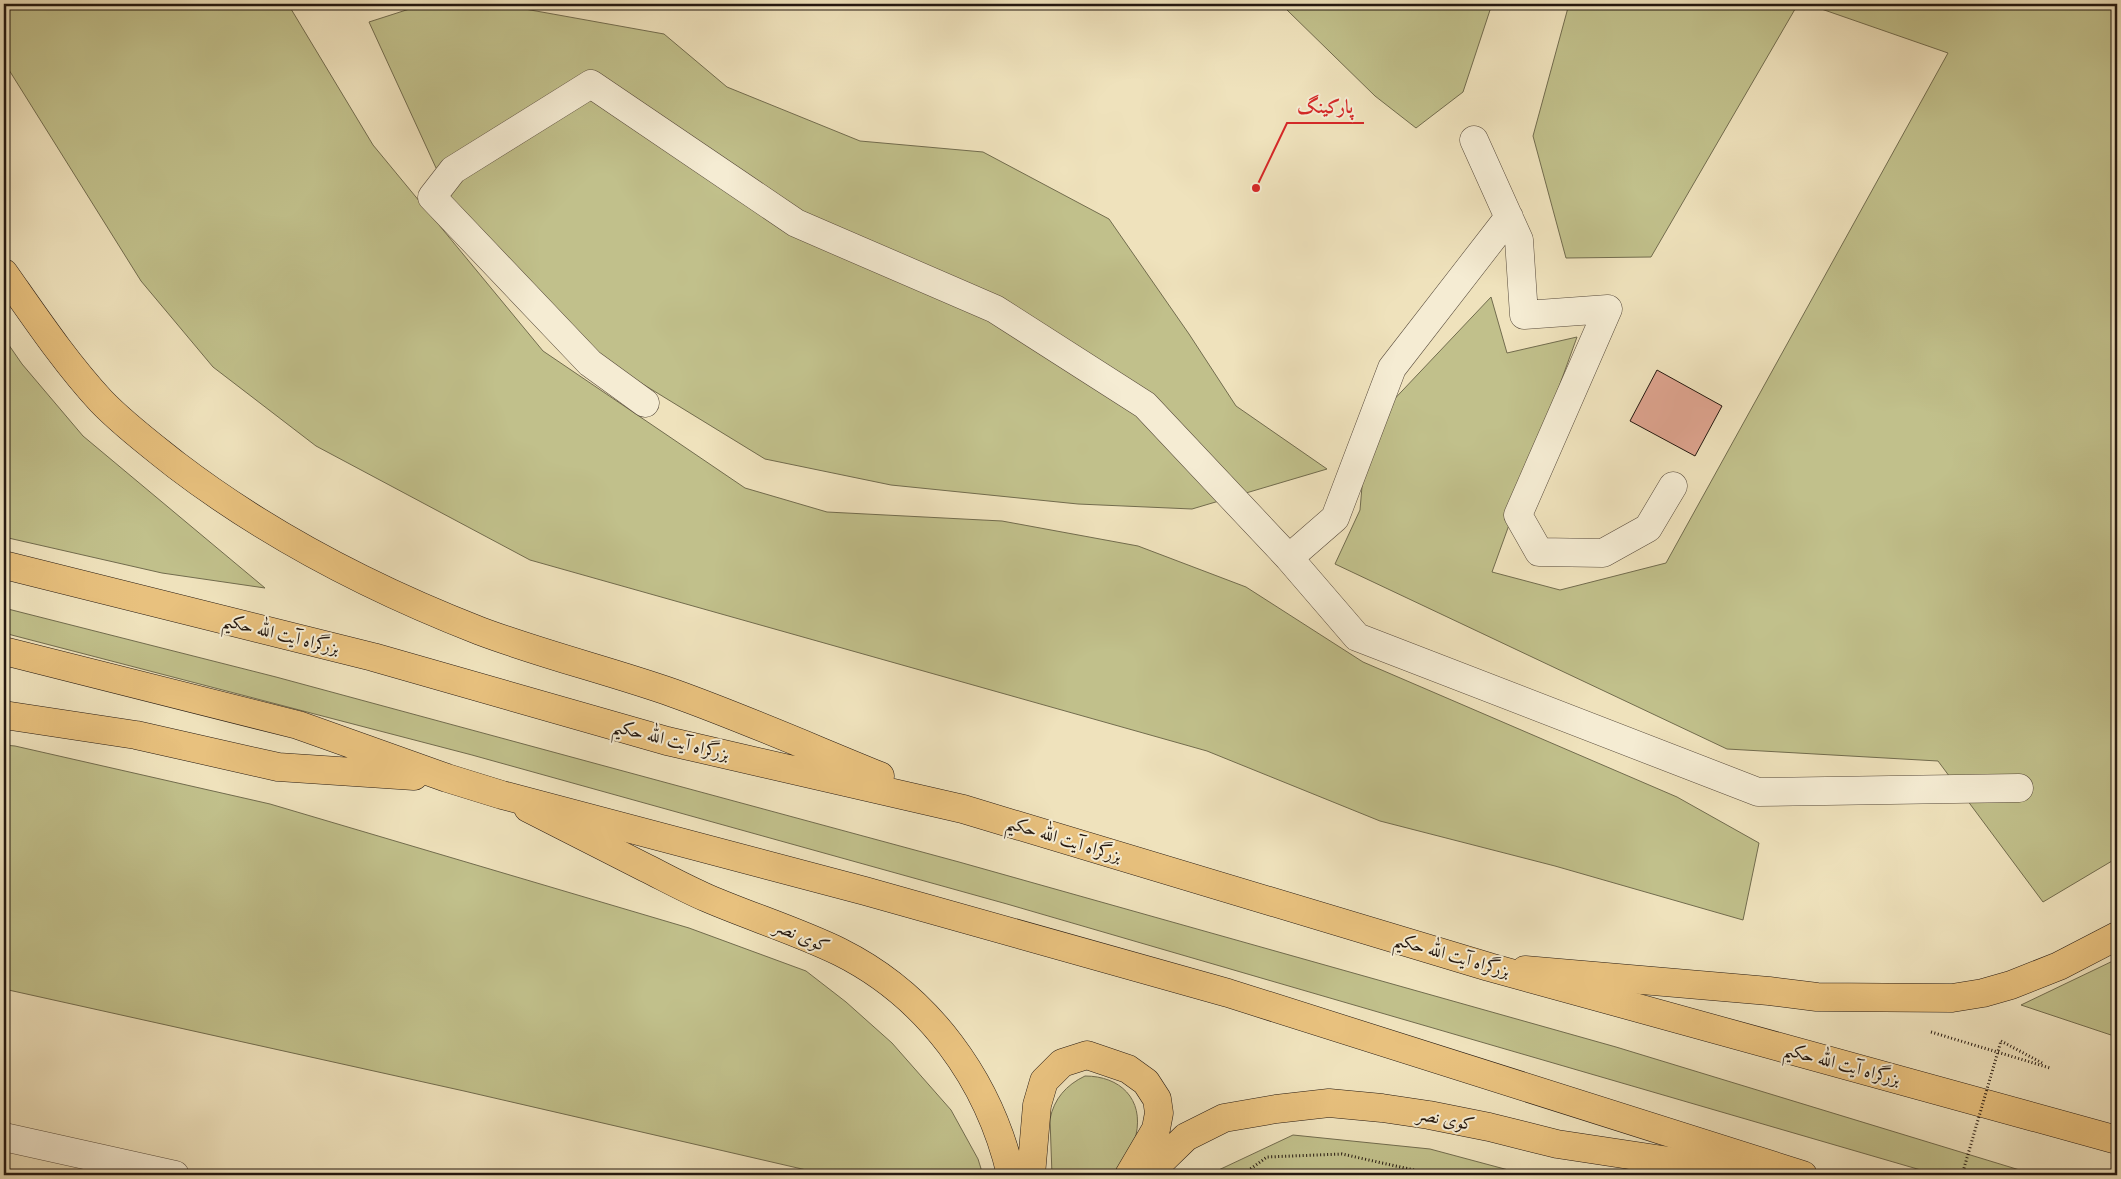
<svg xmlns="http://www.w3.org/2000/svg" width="2121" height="1179" font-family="'IM FELL Great Primer',Amiri,serif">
	<rect width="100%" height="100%" fill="#efe2bc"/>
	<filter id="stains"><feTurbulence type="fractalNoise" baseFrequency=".004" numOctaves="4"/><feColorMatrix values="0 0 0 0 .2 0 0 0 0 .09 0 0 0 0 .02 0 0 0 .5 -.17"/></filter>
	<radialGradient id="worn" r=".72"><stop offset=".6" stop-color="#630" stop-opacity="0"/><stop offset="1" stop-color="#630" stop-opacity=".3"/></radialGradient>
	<!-- green -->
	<path fill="#c1c08b" stroke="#726c4e" d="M4,4H288L373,145L543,351L745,488L827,512L1002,521L1138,546L1246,587L1363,662L1677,797L1759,843L1743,920L1555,866L1380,821L1207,751L530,560L316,446L213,367L141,281L4,62Z
		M425,4H497L664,34L727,87L860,141L983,152L1109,219L1189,334L1236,406L1327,469L1192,509L1078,504L891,485L765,459L610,364L448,194L369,22Z
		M1285,4H1492L1463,92L1416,128L1375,96L1287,10Z
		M1569,4H1798L1651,257L1566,258L1533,136Z
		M1807,4H2117V858L2043,902L1938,761L1727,749L1335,564L1360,510L1367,428L1491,297L1507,353L1577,337L1492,572L1560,590L1666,563L1948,53Z
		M4,338L22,364L83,436L265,588L162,573L4,537Z
		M4,608L276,677L959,862L1616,1047L2036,1175H1938L1007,904L472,755L4,633Z
		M4,745L15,746L270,804L689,928L806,971L846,1002L892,1043L951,1110L978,1159L983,1175H828L464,1091L4,989Z
		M2117,959V1037L2021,1005Z
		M1085,1076C1120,1076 1144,1099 1136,1135C1133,1149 1120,1163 1113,1175H1052L1050,1119C1054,1099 1066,1085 1085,1076Z
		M1293,1135L1430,1149L1527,1175H1208Z"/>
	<!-- building -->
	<path fill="#dda38e" stroke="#241810" d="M1657,370L1722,406L1695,456L1630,421Z"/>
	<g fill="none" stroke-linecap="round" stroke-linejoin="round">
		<!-- minor casing -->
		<g stroke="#574a3b" stroke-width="29">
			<path id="minor" d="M1474,140L1519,240L1524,315L1608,309L1518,515L1539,552L1603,553L1648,528L1673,486
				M1509,217L1392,368L1335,518L1289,558L1357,637L1758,792L2019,788
				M645,403L590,363L432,197L453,170L591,84L796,223L995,309L1145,405L1289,558
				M4,1137L175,1175"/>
		</g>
		<!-- major casing -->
		<g stroke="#241810" stroke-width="29">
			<path id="major" d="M528,808C568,828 607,848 646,868C666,878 686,889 707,898C751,917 797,931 840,952C928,996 989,1080 1011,1175
				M1525,970L1769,991L1817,997L1952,998L1983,993L2011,985L2059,966L2117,936
				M1031,1175L1037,1105L1044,1081L1062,1063L1087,1055L1128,1069L1146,1082L1157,1099L1159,1113L1156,1129L1129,1175
				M1147,1175L1186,1137L1224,1118L1276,1109L1329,1103L1382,1108L1429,1115L1489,1127L1557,1144L1762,1175"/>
		</g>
		<!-- highway casing -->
		<g stroke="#241810" stroke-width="29">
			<path id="highway" d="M4,273C35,317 65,362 101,401C124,425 151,445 176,465C269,536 372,589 480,631C544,655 610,671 673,693C743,718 811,748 880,776
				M4,565L373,657L667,741L963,809L1489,967L2117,1140
				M4,651L298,725L447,778L502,795L865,891L1228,993L1803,1175
				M4,715L136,735L278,767L414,776"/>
		</g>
		<!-- path -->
		<path stroke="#241810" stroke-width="3" stroke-dasharray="1 2.5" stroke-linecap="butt" d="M1931,1032L2050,1068
			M2001,1041L2044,1064
			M1242,1175L1267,1157L1342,1154L1436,1175"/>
		<!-- minor -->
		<use href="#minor" stroke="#f5ecd3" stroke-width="28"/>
		<!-- major -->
		<use href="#major" stroke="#e8c17e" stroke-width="28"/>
		<!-- highway -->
		<use href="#highway" stroke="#e8c17e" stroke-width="28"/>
		<!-- path-bridge -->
		<path stroke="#241810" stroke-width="3" stroke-dasharray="1 2.5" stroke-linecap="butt" d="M1962,1175L2001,1041"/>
	</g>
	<g text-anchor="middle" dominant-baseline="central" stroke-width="4" stroke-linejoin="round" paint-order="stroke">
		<!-- street labels -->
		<g font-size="18" fill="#241810" stroke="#f5ecd3">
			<text transform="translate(281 634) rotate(14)">بزرگراه آیت الله حکیم</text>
			<text transform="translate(671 740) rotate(14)">بزرگراه آیت الله حکیم</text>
			<text transform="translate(1064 839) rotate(17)">بزرگراه آیت الله حکیم</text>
			<text transform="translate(802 936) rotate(23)">کوی نصر</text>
			<text transform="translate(1452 955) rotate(16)">بزرگراه آیت الله حکیم</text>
			<text transform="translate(1842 1064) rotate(15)">بزرگراه آیت الله حکیم</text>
			<text transform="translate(1446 1119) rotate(11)">کوی نصر</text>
		</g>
	</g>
	<!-- callouts -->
	<path fill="none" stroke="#d62828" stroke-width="2" d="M1256 188L1287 123H1364"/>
	<circle fill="#d62828" stroke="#f5ecd3" stroke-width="2" cx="1256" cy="188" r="5"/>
	<g font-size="19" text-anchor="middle" font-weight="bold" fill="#d62828" stroke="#f5ecd3" stroke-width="4" stroke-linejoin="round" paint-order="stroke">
		<text x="1325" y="113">پارکینگ</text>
	</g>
	<!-- margin -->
	<rect width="2121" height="1179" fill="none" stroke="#efe2bc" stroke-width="20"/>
	<rect x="5" y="5" width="2111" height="1169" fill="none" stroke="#241810" stroke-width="2.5"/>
	<rect x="10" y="10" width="2101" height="1159" fill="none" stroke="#241810"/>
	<rect width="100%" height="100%" filter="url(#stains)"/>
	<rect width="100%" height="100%" fill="url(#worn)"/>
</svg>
